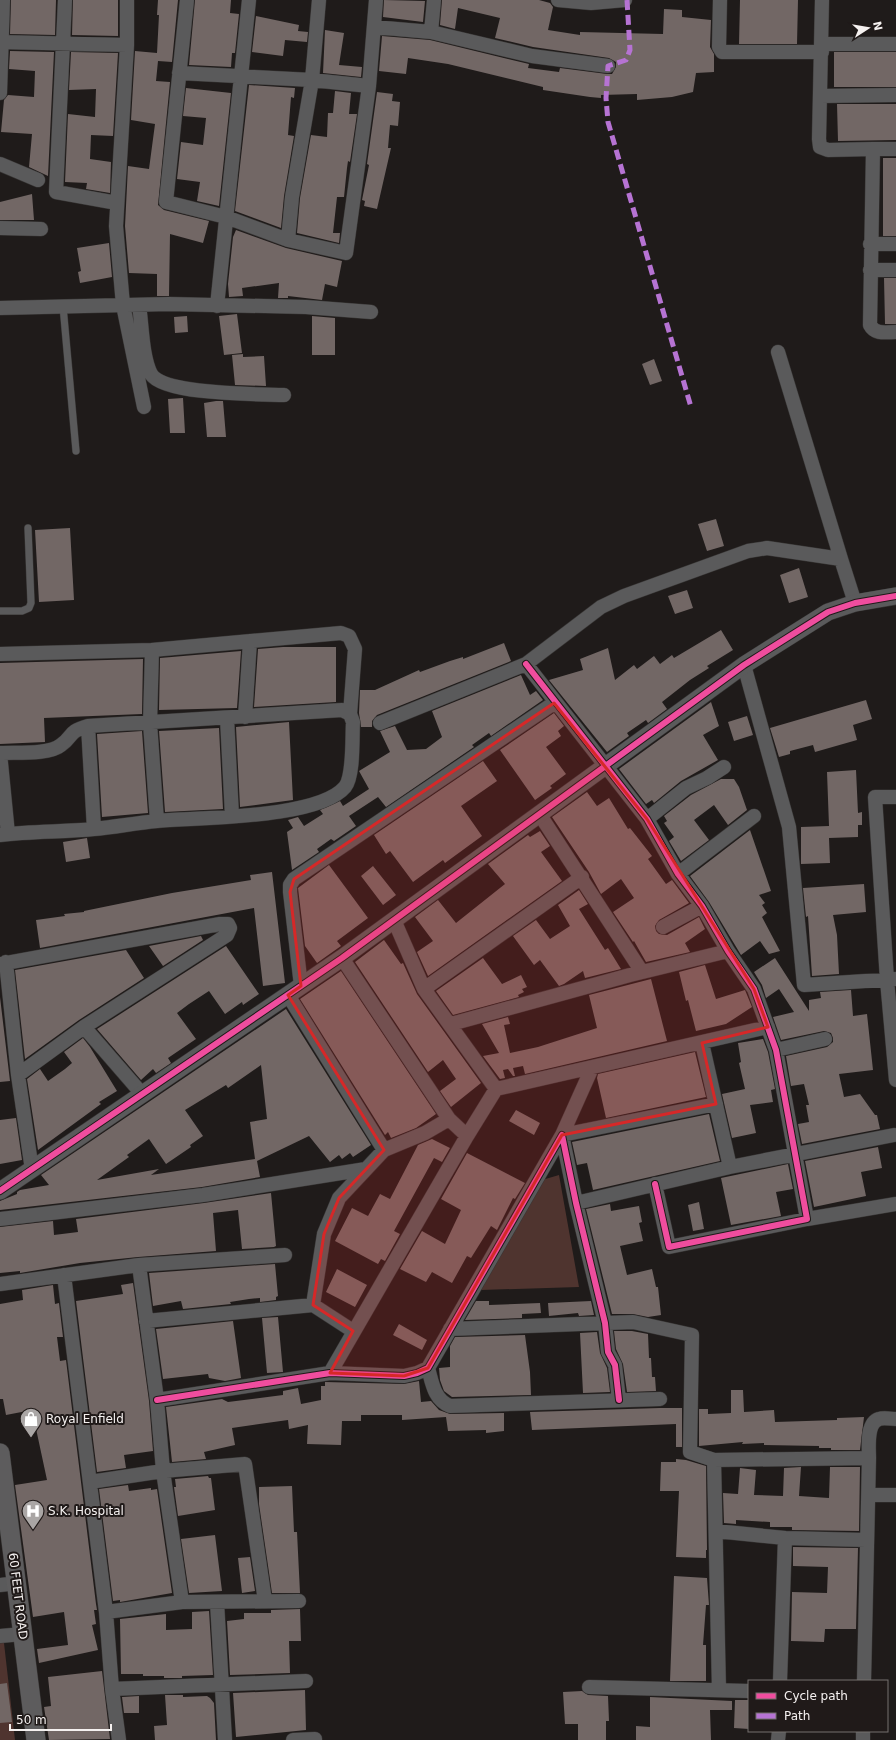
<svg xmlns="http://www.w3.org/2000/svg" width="896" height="1740" font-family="'DejaVu Sans',sans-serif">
	<rect width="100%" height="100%" fill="#1f1b1a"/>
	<!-- green -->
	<path fill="#4f342f" d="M559,1175L579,1287L481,1290L542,1180Z
		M0,1643H4L15,1740H0Z"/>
	<!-- building -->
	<path fill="#726765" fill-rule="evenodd" d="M11,0H56L55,35L10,34Z
		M73,0H118V36L72,35Z
		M158,0H178L172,62L158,61L156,81L170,82L158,205L164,210L209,221L203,243L170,234L169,296H157V274L129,273L125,226L128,166L149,169L155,124L131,120L135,51L157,53L159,15H157Z
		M195,0H231L230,13L239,14L235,53H232L231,67L189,65Z
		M384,0L425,1L423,22L383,17Z
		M442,0H539L550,3L553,7L548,30L580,35V32L663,34L664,9L682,10V17L711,20L710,47L714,54V72L696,73L693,92L672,97L637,100V94L601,95V98L590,97L543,90V87L448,64L408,58L406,74L379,71L382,36L430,40L529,64L528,68L559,72L560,68L607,74H612L616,67V62L609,58L533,47L495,38L500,18L458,8L455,29L440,25Z
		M740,0H798L797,44H739Z
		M256,16L299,25L298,31L308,32L307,42L285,40L283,56L252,52Z
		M325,30L344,33L339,65L362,67L361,77L323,73Z
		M10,51L54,52L48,176L29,167L32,134L1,132L4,100L8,95L34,97L35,71L9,69Z
		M71,52L118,53L113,136L91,135L90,159L111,162L110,193L86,189L87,183L65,182L68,114L95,117L96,89L69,90Z
		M834,52H896V87H834Z
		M249,85L295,88L294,98L291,97L288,135L294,136L284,196L281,228L235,211Z
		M186,88L231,93L219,206L197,201L200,182L177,179L181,142L203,145L206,118L183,116Z
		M335,91L351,93L349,114H357L350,162L348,161L347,168L344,197H337L333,233H340L339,243L297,233L300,198L311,135L327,137L328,113H333Z
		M377,92L393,94L392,101L400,102L398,126L390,125L388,148H391L377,209L364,206L365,201L362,200L369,165L367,164Z
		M837,104H896V140L838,141Z
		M883,158H896V236H883Z
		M32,194L34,220H0V202Z
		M236,230L286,248L342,261L337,287L325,284L322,300L288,296V298H278L279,283L242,288L243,296L229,297L228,284L233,237Z
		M109,243L112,277L80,283L78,272L81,271L77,248Z
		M884,278H896V324H885Z
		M237,314L242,353L224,355L219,316Z
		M187,316L188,332L175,333L174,317Z
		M312,316L335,318V355H312Z
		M243,354V357L264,356L266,386L235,385L232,355Z
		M654,359L662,381L650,385L642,364Z
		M183,398L185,433H170L168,399Z
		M216,401H223L226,437H207L204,403Z
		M716,519L724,546L707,551L698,524Z
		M70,528L74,600L39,602L35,530Z
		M799,568L808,597L789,603L780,575Z
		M687,590L693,608L675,614L668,596Z
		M721,630L733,650L707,666L709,668L690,680L662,702L667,709L648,723L646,720L627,733L629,736L607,752L549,680L583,670L580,659L608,648L615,680L634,665L637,669L654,656L660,664L672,655L674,658Z
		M504,643L511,661L377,715L372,721V727H361L359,713L360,690H375L419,670L420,672L450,661L463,657V659Z
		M283,647H336V702L254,707L258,649Z
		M241,651L237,708L159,710L160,658Z
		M143,659L142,714L44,718L45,742L0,744V663Z
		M521,675L530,695L536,691L543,700L491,736L489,733L472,745L474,747L386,807L378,797L349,816L356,826L334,841L331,839L317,849L319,852L292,870L287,832L293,828L288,820L298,817L304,826L323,814L320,810L340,801L343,806L369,789L359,771L390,752L380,731L395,726L407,750L426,749L442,737L432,711Z
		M866,700L872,719L853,725L857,740L815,752L813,745L790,751V754L779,757L770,728Z
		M711,702L719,726L703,735L718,760L681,781L654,803L652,800L646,804L619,769Z
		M554,713L564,726L558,731L561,736L546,747L566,774L550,786L552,788L535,800L500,750Z
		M747,716L753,735L734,741L728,722Z
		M289,722L293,800L240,807L236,727Z
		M219,728L223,809L165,812L159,731Z
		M142,731L148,813L102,817L97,734Z
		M483,761L497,781L461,806L482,836L445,863L443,860L413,882L390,851L386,854L374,835Z
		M856,770L858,813L862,812V825H858V837L829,838L830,863L801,864V827L829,826L827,772Z
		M721,779H734L739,787L747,810L728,825L714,805L694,820L709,840L681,861L669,841L674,837L664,823L667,821L664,816L691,795Z
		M587,792L597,806L609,798L628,829L630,828L652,856L648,859L666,884L672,880L689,903L659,920L655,926L656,931L659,934L667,935L699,917L705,929L685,943L690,952L646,962L634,941L633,942L613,912L634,898L621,879L601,894L589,872L552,817Z
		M750,830L771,891L759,895L765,903L762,905L767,913L762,917L780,951L769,954L760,941L741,955L709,902L690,876Z
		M540,831L550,846L541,852L562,881L428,976L417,952L433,941L415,917L438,900L456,923L505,884L488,864L528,835L530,837Z
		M87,838L90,858L66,862L63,842Z
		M329,865L368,918L337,941L341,946L317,963L305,946L298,888Z
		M373,866L396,895L383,905L361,876Z
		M272,872L285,983L263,986L254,908L40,948L36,920L65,916L64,914L84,912V911L172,893L251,880L250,875Z
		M864,884L866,912L833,915L837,935L839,974L812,976L808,916L806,917L803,888Z
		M579,890L588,904L579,909L605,950L608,948L621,969L585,978L583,971L564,984L559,986L540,960L534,965L513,936L536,920L550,939L570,926L558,905Z
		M201,936L203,940L163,966L149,946Z
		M384,940L401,964L403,963L417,994L481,1083L451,1107L440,1091L456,1079L443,1060L428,1072L355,962Z
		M226,946L259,994L243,1005L242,1002L225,1014L209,991L189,1004L177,1013L196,1039L168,1058L171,1063L156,1073L153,1069L141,1080L97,1029Z
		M126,950L144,978L79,1020L25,1059L15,970Z
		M483,958L502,984L521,975L527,987L522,989L524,992L518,995L519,997L453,1015L436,991Z
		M775,958L809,1011V1000L821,998L820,992L851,990L853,1016L867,1014L873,1070L839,1074L844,1097L860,1094L875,1115H877L880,1129L802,1144L798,1124L809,1122L806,1105H809L804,1084L791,1086L786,1056L827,1047L833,1042V1038L831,1033L824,1031L781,1040L773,1017L794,1012L779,989L766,998L762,985L754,972Z
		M705,965L716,999L745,990L752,1007L726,1024L696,1031L688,1000L686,1001L679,972Z
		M341,971L436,1114L416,1128L391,1138L388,1132L385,1135L300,999Z
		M651,979L667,1041L525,1074L523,1066L513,1068L515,1076H513L508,1069L503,1070L505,1078L500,1079L483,1056L499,1053L482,1024L508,1017L510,1024L504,1025L510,1053L538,1047L597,1028L589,995Z
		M0,997L10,1081L0,1082Z
		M286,1009L371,1145L353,1157L350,1153L342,1159L339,1155L330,1162L309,1136L257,1161L260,1177L202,1187L0,1210V1201L17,1194V1192L20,1190L49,1185L41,1175ZM261,1065L267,1119L250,1122L255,1159L151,1175L159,1169L97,1180L129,1157L127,1155L149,1139L166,1164L191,1147L190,1145L203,1136L185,1110L226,1085L228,1088Z
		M83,1038L90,1047L117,1091L99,1102L101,1104L38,1150L27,1079L40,1069L48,1081L65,1069L72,1063L64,1052Z
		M763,1039L768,1052L775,1089L771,1090L773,1102L750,1105L756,1133L732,1138L722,1094L745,1089L739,1063L741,1062L738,1043Z
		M695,1052L706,1097L606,1118L597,1078L598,1074Z
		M516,1110L540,1123L534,1135L509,1121Z
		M709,1114L720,1161L593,1190L587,1163L577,1165L572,1142Z
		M16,1118L22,1160L0,1164V1120Z
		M432,1139L450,1148L442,1162L434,1158L394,1231L400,1234L385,1261L381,1259L378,1264L335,1241L352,1208L368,1216L380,1194L390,1199L418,1145Z
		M878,1147L882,1168L861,1172L866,1196L814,1207L805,1161Z
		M467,1153L525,1183L515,1199L513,1198L497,1230L491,1226L471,1258L467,1256L452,1283L432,1272L426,1282L400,1269L422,1231L445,1244L461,1210L441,1199Z
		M788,1164L793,1189L776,1192L781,1216L731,1225L721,1178Z
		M271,1193L276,1246L274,1247L242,1249L238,1210L213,1213L216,1251L138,1257L80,1263L20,1273V1271L0,1273V1227L53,1221L54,1235L78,1232L76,1219L204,1203Z
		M699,1202L704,1229L693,1231L688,1205Z
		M610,1204L611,1211L639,1206L642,1222L639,1223L643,1241L620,1246L627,1275L652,1269L656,1287H658L661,1315L648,1317L633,1314H612L586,1209Z
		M275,1264L278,1296L276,1297V1300L260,1302V1298L249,1299L230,1302L231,1304L183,1309L181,1301L153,1306L149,1273Z
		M337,1269L367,1285L355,1307L326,1292Z
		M133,1283L149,1401L153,1451L124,1455L126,1468L97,1472L76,1301L123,1294L121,1285Z
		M53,1285L55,1304L59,1303L63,1337H57L60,1361L66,1360L96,1604L97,1610H94L96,1624L92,1625L98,1650L39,1663L37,1649L68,1645L64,1612L33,1617L15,1485L47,1480L32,1410L6,1415L3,1399H0V1304L23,1300L22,1290Z
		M476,1301H489V1305L540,1303L541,1313L522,1314V1318L465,1320Z
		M591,1301L594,1315L579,1316L578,1313L549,1316L548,1303Z
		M278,1317L283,1372L267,1373L262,1318Z
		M233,1321L241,1378L225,1381L209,1378L208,1374L163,1379L156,1329Z
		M399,1324L427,1340L422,1350L393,1335Z
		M614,1331H632L648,1334L649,1358H651L652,1377H655L656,1391L627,1392L623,1364L616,1349Z
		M597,1332L600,1353L607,1368L610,1392L583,1393L580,1333Z
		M525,1335L530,1372L531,1395L452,1397L444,1391L440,1380L439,1368L450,1367V1346L455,1337Z
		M419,1381L421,1402L431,1401L439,1410L450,1414L504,1413V1431L486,1433V1430L448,1431L446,1417L402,1420V1415H361V1421H342L341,1445L307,1444L308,1425L289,1429L288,1420L232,1428L235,1445L204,1452L206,1459L172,1462L166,1407L222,1399L228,1402L283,1395V1391L298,1388L301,1404L321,1400V1386H325V1382L404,1384Z
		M731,1390H743L744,1412L774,1410L775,1422L837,1420V1418L864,1417L860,1450H831V1448H819V1446L764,1445V1443L742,1444L743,1442L699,1446V1409H708V1414L731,1413Z
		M660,1408H682V1447H676V1424L532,1430L530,1412Z
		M676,1459L686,1460L706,1466L707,1550H706V1558L676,1557L679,1491H660L661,1462H676Z
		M801,1467L799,1496L829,1498L830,1467H860L859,1531L792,1530V1527H770V1522L736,1520V1524L724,1523L723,1493L738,1494L740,1468L756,1470L754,1495L783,1496L784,1468Z
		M208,1476L209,1478H211L215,1510L178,1516L174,1487H176L175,1479Z
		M128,1485L129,1491L151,1488V1490L157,1489L172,1593L120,1602V1600L113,1601L99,1489Z
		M292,1486L294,1532H297L300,1593H272L259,1504V1487Z
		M215,1535L222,1591L189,1593L181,1539Z
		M793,1547L858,1548L856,1629H825L824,1642L791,1641L792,1592L827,1593L828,1567L793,1566Z
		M250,1557L255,1591L242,1593L238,1558Z
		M674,1576L707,1578L709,1605H706L703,1645H706V1681H670Z
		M300,1609L301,1641H289L290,1673L230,1675L227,1621L244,1619V1613H271V1610Z
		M209,1611L213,1675L182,1676V1678H164V1676H143V1674H121L120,1619L166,1614V1630L192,1629V1612Z
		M102,1671L110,1739L49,1740L44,1707L51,1706L48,1677Z
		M7,1683L12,1722L0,1723V1684Z
		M305,1690L306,1730L236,1737L233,1693Z
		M582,1691L588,1695L608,1696L609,1721H606V1740H578V1724H565L563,1692Z
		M165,1695H183V1697L207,1696L210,1698L214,1703L216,1740H155L154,1726L167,1725Z
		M139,1696V1713H124L122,1697Z
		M650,1697L732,1701V1710H710L711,1740H636V1726L650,1727Z
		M735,1700H749V1729L734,1728Z"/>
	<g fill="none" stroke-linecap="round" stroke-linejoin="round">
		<!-- service casing -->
		<g stroke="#383635" stroke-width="8">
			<path id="service" d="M63,306L76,451
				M0,611H22L29,608L31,603L28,528"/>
		</g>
		<!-- minor casing -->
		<g stroke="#383635" stroke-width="15">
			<path id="minor" d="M65,0L56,192L117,203
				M127,0V45L116,226L123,305L144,407
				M187,0L166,202L226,217L288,240L346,253L369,86L376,0
				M434,0L431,32L532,56L608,66
				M558,0L591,3L625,0
				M720,0L719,47L722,52H822
				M822,0L819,139L820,147L828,150L873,149L870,325C875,335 887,332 896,332
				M374,27L431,32
				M0,42L127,45
				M822,44H896
				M179,73L312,80L369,86
				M0,93L3,0
				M820,96L896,95
				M873,149H896
				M0,164L38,180
				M0,228L41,229
				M288,240L292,197L312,80L319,0
				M870,244H896
				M870,270H896
				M139,305C142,324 142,357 151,374C164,395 258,394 284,395
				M217,306L249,0
				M0,308L169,304L306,307L371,312
				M778,352L841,559
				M152,650L341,633L349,636L355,649L350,714
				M0,654L152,650L150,723L157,821
				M526,664L647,819L678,874L702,906L728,951L754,989L776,1050L807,1219L669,1247L655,1184
				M744,665L789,827L804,985L896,979
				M245,717L250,641
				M227,718L232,816
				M380,723L526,664L601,607L624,596L748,551L767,548L841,559L855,603
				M88,726L94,829
				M0,753C16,752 49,755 61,745C74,736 67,732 88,726L342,710L350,714L353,722C352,737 354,776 345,787C318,819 199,817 157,821C136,823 115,827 94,829C63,832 31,831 0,835
				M0,753L8,834
				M896,797H875L887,980L896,1080
				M540,815L642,972
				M647,819L686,788L707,778L724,767
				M678,874L754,816
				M394,920L424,989L496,1089L768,1027
				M663,927L702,906
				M342,958L449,1119L467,1136
				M6,962L18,1075L32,1170
				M0,964L220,924H228L230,928L227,935L84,1027L18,1075
				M301,986L290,892V885L294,879L554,703
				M424,989L582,877
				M288,995L384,1150
				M451,1024L630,975L728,951
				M84,1027L143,1095
				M702,1043L730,1167
				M776,1050L825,1039
				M592,1068L562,1135L716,1104
				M576,1203L730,1167L894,1135
				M0,1219L203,1195L366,1169
				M807,1219L896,1204
				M139,1265L157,1400L163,1471L182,1602
				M64,1275L106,1612L112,1689L119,1740
				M0,1284L139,1265L285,1255
				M146,1321L313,1305
				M450,1329L633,1322L692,1335L690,1452L714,1460L719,1690
				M353,1331L313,1305L324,1234L339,1198L384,1150L425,1133L449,1119
				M428,1368C432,1382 434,1400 450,1406L660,1399
				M330,1373L467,1136L496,1089
				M157,1400L330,1373L404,1376L417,1373L428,1368L562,1135L576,1203L605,1323L608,1352L615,1365L619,1400
				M869,1458C869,1447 866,1423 879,1419C884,1417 891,1419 896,1419
				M714,1460L869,1458L864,1681
				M90,1482L163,1471L245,1464L265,1601
				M869,1495H896
				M716,1531L785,1538L780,1681
				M785,1538L866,1540
				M0,1585L17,1583
				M217,1602L225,1740
				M106,1612L182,1602L299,1601
				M0,1636L23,1634
				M589,1687L749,1691
				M112,1689L306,1681
				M293,1740L315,1739
				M778,1740L779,1731
				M863,1740V1731"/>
		</g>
		<!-- tertiary casing -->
		<g stroke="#383635" stroke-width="18">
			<path id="tertiary" d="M0,1191L342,958L744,665L828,612L855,603L896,596"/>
		</g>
		<!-- secondary casing -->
		<g stroke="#383635" stroke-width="20">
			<path id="secondary" d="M0,1453L36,1740"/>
		</g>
		<!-- service -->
		<use href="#service" stroke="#5a5a5b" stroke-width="7"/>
		<!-- minor -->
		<use href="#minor" stroke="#5a5a5b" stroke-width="14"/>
		<!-- tertiary -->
		<use href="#tertiary" stroke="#5a5a5b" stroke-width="17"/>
		<!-- secondary -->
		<use href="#secondary" stroke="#5d5c5d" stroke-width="19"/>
		<!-- quiet -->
		<path stroke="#b673d3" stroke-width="5" stroke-dasharray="10 5" stroke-linecap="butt" d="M627,0L630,50L626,60L608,66L606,98L608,122L691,407"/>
		<!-- cycleway casing -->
		<g stroke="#201a19" stroke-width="8">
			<path id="cycleway" d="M526,664L647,819L678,874L702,906L728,951L754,989L776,1050L807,1219L669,1247L655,1184
				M0,1191L342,958L744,665L828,612L855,603L896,596
				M157,1400L330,1373L404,1376L417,1373L428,1368L562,1135L576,1203L605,1323L608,1352L615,1365L619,1400"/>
		</g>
		<!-- cycleway -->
		<use href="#cycleway" stroke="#ef4d9e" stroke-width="6"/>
	</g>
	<!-- marked area -->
	<path fill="#d62828" fill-opacity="0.2" stroke="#d62828" stroke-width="3" stroke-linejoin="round" d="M554,703L647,819L754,989L768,1027L702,1043L716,1104L562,1135L428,1368L404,1376L330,1373L353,1331L313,1305L324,1234L339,1198L384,1150L288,995L301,986L290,892L294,879Z"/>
	<!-- icons -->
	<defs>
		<g id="shop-pin" transform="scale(1.15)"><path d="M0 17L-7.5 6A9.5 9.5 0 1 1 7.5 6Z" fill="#aaa6a5" stroke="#201a19"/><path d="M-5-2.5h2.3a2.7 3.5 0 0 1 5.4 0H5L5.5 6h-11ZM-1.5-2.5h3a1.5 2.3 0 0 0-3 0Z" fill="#fff"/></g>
		<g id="hospital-pin" transform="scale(1.15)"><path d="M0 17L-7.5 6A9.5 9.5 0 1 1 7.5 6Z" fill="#aaa6a5" stroke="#201a19"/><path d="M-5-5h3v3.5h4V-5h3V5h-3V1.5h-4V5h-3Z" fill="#fff"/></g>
	</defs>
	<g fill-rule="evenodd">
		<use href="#shop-pin" x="31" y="1419"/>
		<use href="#hospital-pin" x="33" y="1511"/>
	</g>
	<g text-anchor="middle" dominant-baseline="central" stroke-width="4" stroke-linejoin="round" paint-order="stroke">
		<!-- poi labels -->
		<g font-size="12" fill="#f5f1f0" stroke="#201a19" text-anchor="start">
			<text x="46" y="1419">Royal Enfield</text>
			<text x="48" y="1511">S.K. Hospital</text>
		</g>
		<!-- street labels -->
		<g font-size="12" fill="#f5f1f0" stroke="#201a19">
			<text transform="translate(18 1596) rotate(83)">60 FEET ROAD</text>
		</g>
	</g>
	<!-- legend -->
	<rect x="748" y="1680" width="140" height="52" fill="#201a19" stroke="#75706f"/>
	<rect x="756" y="1693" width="20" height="6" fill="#ef4d9e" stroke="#75706f"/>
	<text x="784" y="1700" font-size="12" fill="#f5f1f0">Cycle path</text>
	<rect x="756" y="1713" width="20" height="6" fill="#b673d3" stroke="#75706f"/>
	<text x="784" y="1720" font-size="12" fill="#f5f1f0">Path</text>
	<!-- north arrow -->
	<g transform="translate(868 28) rotate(78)" stroke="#201a19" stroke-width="3" paint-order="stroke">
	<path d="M0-3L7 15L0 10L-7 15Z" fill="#f5f1f0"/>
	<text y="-6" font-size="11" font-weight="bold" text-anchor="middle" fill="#f5f1f0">N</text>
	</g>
	<!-- scale -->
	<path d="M10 1724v6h101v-6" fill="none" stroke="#f5f1f0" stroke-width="2"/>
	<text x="16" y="1724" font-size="12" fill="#f5f1f0" stroke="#201a19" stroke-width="3" paint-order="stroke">50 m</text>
</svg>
